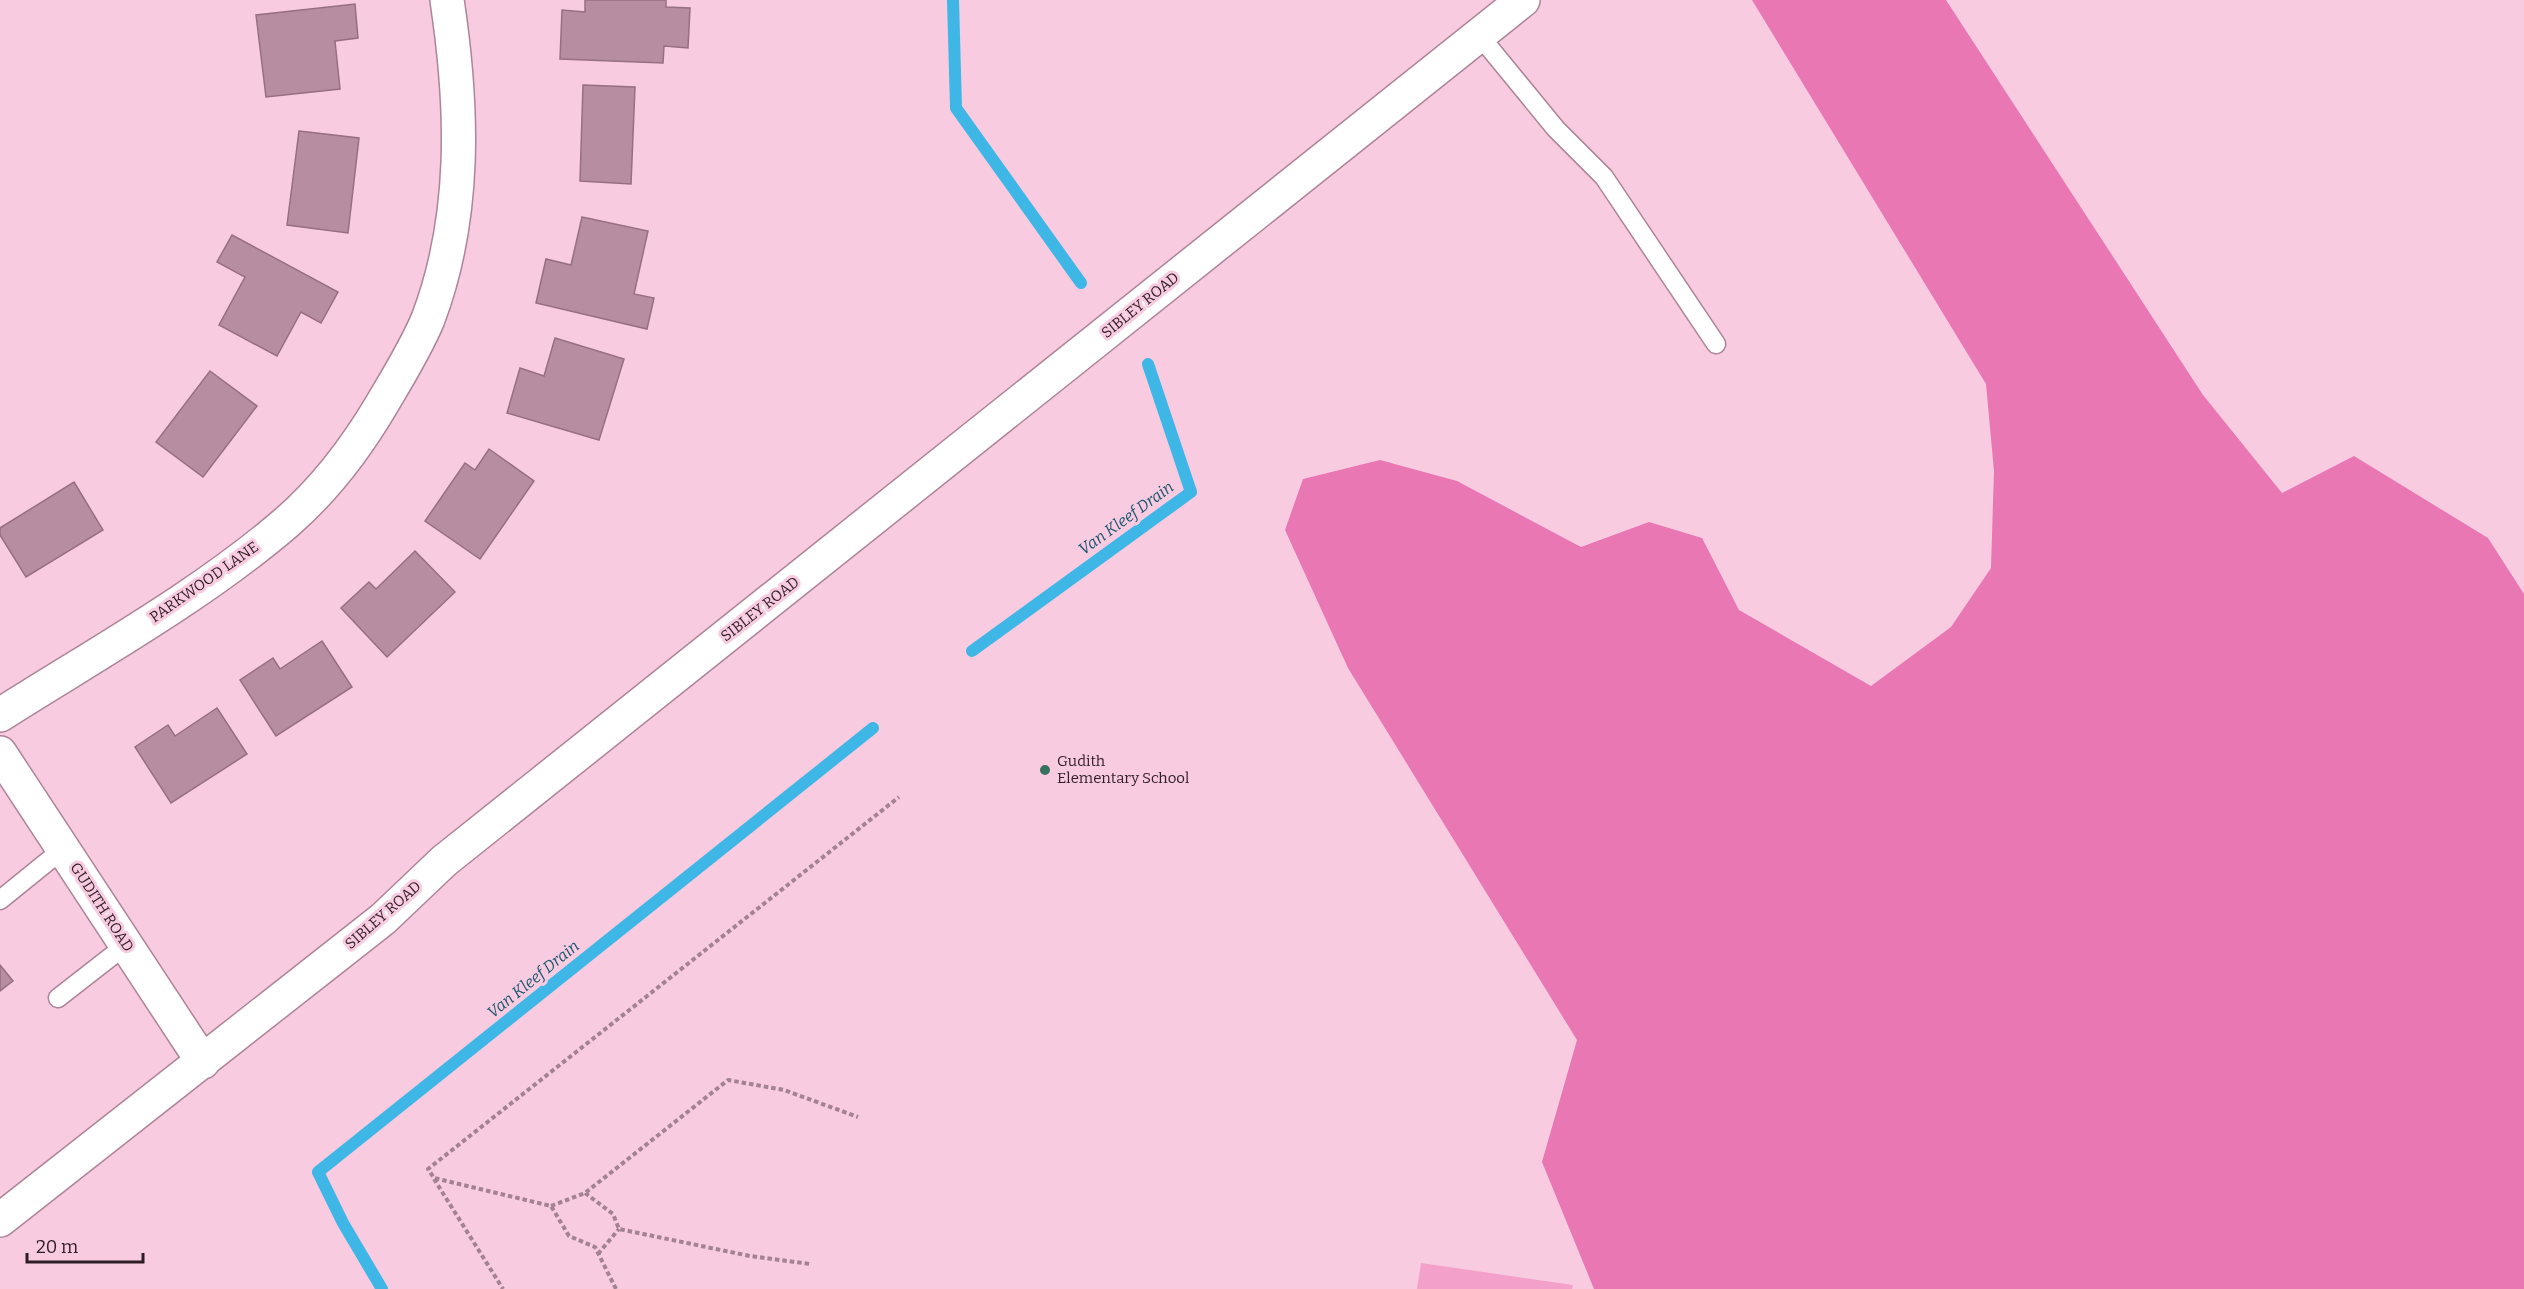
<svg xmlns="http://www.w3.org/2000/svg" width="2524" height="1289" font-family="Bitter,serif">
	<rect width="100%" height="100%" fill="#f8cbe0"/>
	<!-- green -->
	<path fill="#f3a1ca" d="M1421,1263L1573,1285L1572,1289H1417Z"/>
	<!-- forest -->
	<path fill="#e877b3" d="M1752,0H1946L2203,395L2282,493L2354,456L2488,538L2524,594V1289H1594L1542,1162L1577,1040L1348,668L1285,530L1303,479L1380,460L1457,481L1581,547L1649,522L1702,538L1739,610L1871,686L1951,627L1991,568L1994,471L1986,384Z"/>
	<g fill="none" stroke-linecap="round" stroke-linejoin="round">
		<!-- stream -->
		<path stroke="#3eb7e6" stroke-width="12" d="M953,0L956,108L1081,283
			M972,651L1191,492L1148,364
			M382,1289L343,1223L318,1172L873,728"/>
	</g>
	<!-- building -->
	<path fill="#b78da1" stroke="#976f83" stroke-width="1.5" d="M585,0H666V7L690,8L688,48L664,46L663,63L560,59L562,10L585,12Z
		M355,4L358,38L335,41L340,89L266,97L256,15Z
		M583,85L635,87L631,184L580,181Z
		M299,131L359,138L348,233L287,225Z
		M582,217L648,231L634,294L654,298L647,329L536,303L546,259L571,265Z
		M232,235L338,292L321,323L301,312L277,356L219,325L245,277L217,262Z
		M555,338L624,359L599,440L507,413L520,368L544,376Z
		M210,371L257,406L203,477L156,442Z
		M489,449L534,481L480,559L425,521L465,463L475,470Z
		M74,482L103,530L26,577L0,535V528Z
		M415,551L455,592L387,657L341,608L369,582L376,589Z
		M322,641L352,687L276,736L240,680L273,658L280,669Z
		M217,708L247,754L171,803L135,747L168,725L175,736Z
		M0,965L13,981L0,991Z"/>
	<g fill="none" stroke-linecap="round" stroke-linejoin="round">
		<!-- lane casing -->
		<g stroke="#ad8498" stroke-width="21">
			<path id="lane" d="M1479,35L1556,129L1604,177L1716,344
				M0,900L63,849
				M58,998L126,945"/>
		</g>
		<!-- street casing -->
		<g stroke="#ad8498" stroke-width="36">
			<path id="street" d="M0,715C96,654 201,596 287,522C326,488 356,448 382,404C398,377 416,348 428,319C467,216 463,106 447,0"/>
		</g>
		<!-- secondary casing -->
		<g stroke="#ad8498" stroke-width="36">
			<path id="secondary" d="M0,753L203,1062
				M0,1220L383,919L444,861L1523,0"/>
		</g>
		<!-- path -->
		<path stroke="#a38292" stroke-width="4" stroke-dasharray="4.5 3" stroke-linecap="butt" d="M434,1179L503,1289
			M585,1193L613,1214L619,1229L750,1256L810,1264
			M551,1206L585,1193L728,1080L784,1090L858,1117
			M598,1254L619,1229
			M616,1289L595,1247L569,1236L551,1206L434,1178L428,1169L899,797"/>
		<!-- lane -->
		<use href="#lane" stroke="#fff" stroke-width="18"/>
		<!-- street -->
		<use href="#street" stroke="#fff" stroke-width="33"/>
		<!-- secondary -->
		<use href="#secondary" stroke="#fff" stroke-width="33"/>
	</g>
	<!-- markers -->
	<circle fill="#35715c" stroke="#f8cbe0" stroke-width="2" cx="1045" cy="770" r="6"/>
	<g text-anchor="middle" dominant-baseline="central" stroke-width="6" stroke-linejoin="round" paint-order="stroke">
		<!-- street labels -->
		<g font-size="15" fill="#2d1d25" stroke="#f8cbe0">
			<text transform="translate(1140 305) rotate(-39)">SIBLEY ROAD</text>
			<text transform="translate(204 582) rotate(-35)">PARKWOOD LANE</text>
			<text transform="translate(760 609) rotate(-38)">SIBLEY ROAD</text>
			<text transform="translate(102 907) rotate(57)">GUDITH ROAD</text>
			<text transform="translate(383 915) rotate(-41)">SIBLEY ROAD</text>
		</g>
		<!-- poi labels -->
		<g font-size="15" fill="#2d1d25" stroke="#f8cbe0" text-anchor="start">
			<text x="1057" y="761">Gudith<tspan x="1057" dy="17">Elementary School</tspan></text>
		</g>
		<!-- water labels -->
		<g font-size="16" font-style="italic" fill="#17576f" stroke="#f8cbe0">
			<text transform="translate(1126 518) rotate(-36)">Van Kleef Drain</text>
			<text transform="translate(533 979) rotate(-39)">Van Kleef Drain</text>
		</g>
	</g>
	<!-- scale -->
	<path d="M27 1253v9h116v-9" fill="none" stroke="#2d1d25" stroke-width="3"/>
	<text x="36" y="1253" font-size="18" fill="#2d1d25" stroke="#f8cbe0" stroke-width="4.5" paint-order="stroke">20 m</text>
</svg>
